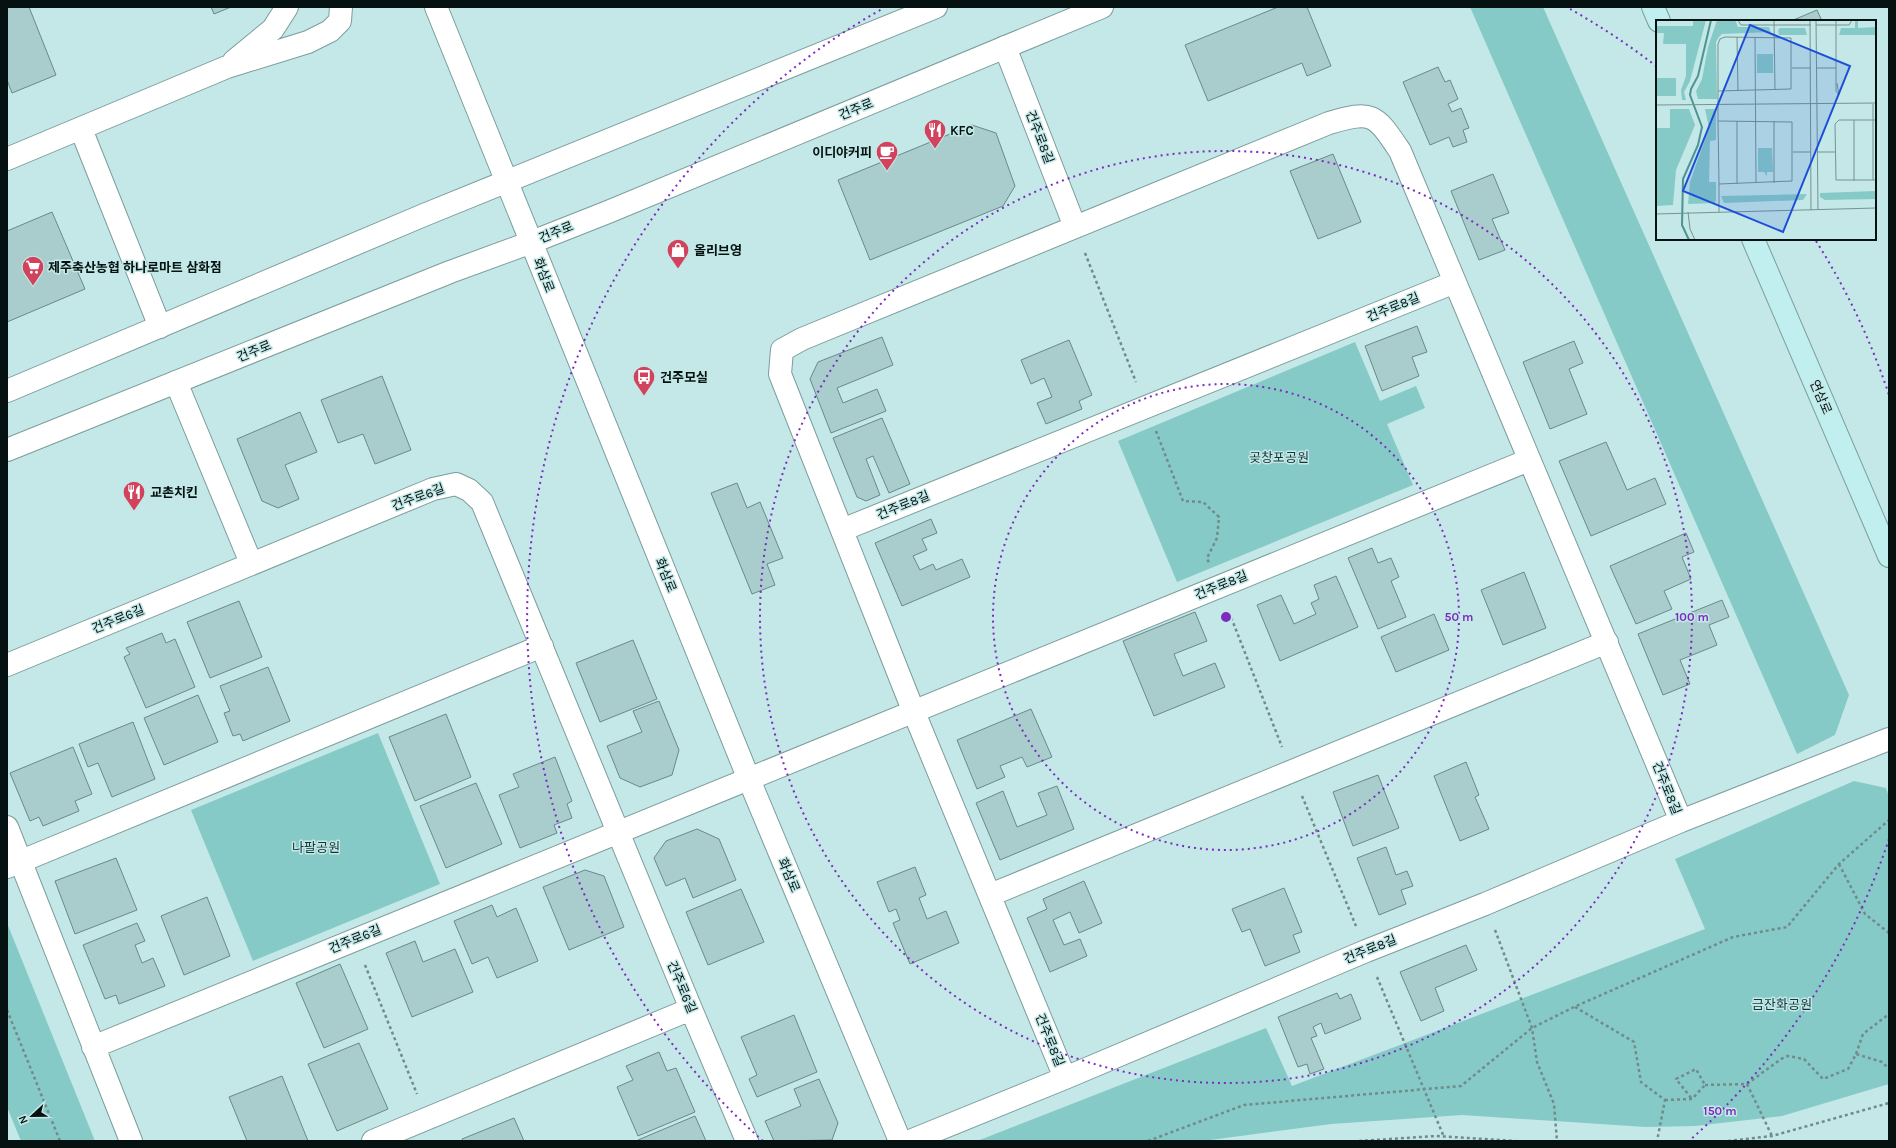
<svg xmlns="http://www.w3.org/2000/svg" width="1896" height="1148" font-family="Karla,'Noto Sans KR',sans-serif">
	<rect width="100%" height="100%" fill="#c3e8e7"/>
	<!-- green -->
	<path fill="#86cac8" d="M1470,7H1543L1849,695L1835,735L1797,754Z
		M1355,342L1380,401L1416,386L1425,408L1387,424L1413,485L1177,582L1118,441Z
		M378,733L440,884L253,961L191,810Z
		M1854,781L1886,788L1889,797V1084L1782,1116L1695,1126L1646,1127L1462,1115L1331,1124L1203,1141H977L1266,1028L1292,1086L1705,929L1675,859Z
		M7,923L95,1141H21L7,1107Z"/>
	<!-- building -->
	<path fill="#a9cdcc" stroke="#688a89" d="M7,7H29L56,75L12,93L7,80Z
		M211,7H231L214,14Z
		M1278,7H1307L1331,66L1307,76L1302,63L1208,101L1185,45Z
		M1817,10L1822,21H1791Z
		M1438,67L1445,82L1450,80L1458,99L1448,104L1452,112L1461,108L1469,128L1463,130L1467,142L1453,147L1449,137L1430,145L1403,82Z
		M972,125L996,133L1015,186L1003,206L870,260L838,180Z
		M1333,154L1361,222L1318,239L1290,171Z
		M1493,174L1509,213L1492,219L1505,250L1479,260L1451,191Z
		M52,212L85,289L7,322V231Z
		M1417,326L1427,352L1412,357L1419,376L1382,391L1365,346Z
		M882,337L893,365L837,388L843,403L877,389L886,411L831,433L810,379L818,362Z
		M1069,340L1092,395L1079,401L1082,409L1046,424L1037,403L1052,397L1044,378L1031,384L1021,360Z
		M1574,341L1583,363L1569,369L1587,414L1550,429L1523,362Z
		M382,376L411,450L375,464L363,434L338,443L321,400Z
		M300,412L317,452L285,465L299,499L278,508L262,501L237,439Z
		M882,418L910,484L889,493L873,456L866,459L880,495L866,501L857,497L833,438Z
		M1606,442L1627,490L1655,478L1666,504L1591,536L1559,461Z
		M737,483L747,508L760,502L783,558L767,564L775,585L752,594L711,493Z
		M931,519L937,533L922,539L927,550L913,556L920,570L933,564L936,570L962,559L970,577L902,606L875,543Z
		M1686,533L1694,552L1682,557L1691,579L1664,591L1672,609L1636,624L1610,566Z
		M1372,548L1378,563L1391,558L1399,577L1391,581L1406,617L1378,629L1348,558Z
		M1524,572L1546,628L1503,645L1481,590Z
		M1336,576L1358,627L1280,661L1257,605L1281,595L1294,624L1316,614L1311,603L1319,599L1314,585Z
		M1722,600L1729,617L1709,625L1717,645L1680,660L1690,684L1663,695L1638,634Z
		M239,601L262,657L210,678L187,622Z
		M1195,612L1207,641L1174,654L1183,676L1215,663L1225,687L1154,716L1123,641Z
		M1434,614L1449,650L1396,672L1381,637Z
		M162,633L166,643L175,639L195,687L146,708L124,657L130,654L126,648Z
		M633,640L657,699L600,722L576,663Z
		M268,667L290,721L243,741L240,734L233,736L224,713L230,711L220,686Z
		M198,695L218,742L164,765L144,718Z
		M659,701L679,750L672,775L640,787L620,778L607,746L642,732L633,711Z
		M1031,709L1052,757L1027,767L1022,757L1000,766L1005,777L977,789L957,740Z
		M446,714L471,777L415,801L389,737Z
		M133,722L155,779L112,797L98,763L88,767L79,744Z
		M73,747L92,794L75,801L79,811L43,826L39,817L30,821L10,773Z
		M555,757L572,801L567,804L572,818L554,825L557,833L520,848L499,795L519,787L513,774Z
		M1466,762L1479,795L1475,797L1489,829L1460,841L1434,776Z
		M1378,775L1399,828L1353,846L1333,792Z
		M476,783L502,844L446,868L420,806Z
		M1057,786L1074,829L1000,860L976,803L1003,791L1017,827L1047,815L1038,793Z
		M697,829L719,839L736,880L693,898L685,878L666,886L654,858L666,841Z
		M1386,847L1396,875L1407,871L1413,886L1401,890L1406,904L1379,915L1357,858Z
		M116,858L137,910L75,934L55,881Z
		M915,867L926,895L919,898L927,919L946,911L959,943L910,964L893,923L900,920L896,909L889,912L877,882Z
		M585,870L604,876L624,927L569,950L543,887Z
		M1084,881L1102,923L1079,933L1070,912L1053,920L1064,945L1080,939L1087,956L1050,972L1027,918L1047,909L1043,899Z
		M1284,888L1302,932L1293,935L1300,952L1265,966L1250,929L1242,932L1232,909Z
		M741,889L764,942L708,965L686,912Z
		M207,897L230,956L184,975L161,916Z
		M492,905L497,917L516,908L538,961L497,978L488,957L472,964L454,921Z
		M137,923L145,941L135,945L142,963L153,958L165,986L119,1004L116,995L105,999L83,945Z
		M415,941L423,962L455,949L473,992L412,1017L386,953Z
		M1466,945L1477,970L1435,988L1444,1011L1421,1021L1400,972Z
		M340,964L368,1029L324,1048L296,983Z
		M1337,993L1340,999L1351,994L1361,1019L1325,1034L1321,1023L1313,1027L1317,1036L1311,1038L1324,1069L1310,1074L1307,1064L1298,1067L1278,1017Z
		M794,1015L817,1072L757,1097L749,1079L757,1075L741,1037Z
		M359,1043L388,1109L337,1131L308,1064Z
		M659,1052L667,1071L676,1068L695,1112L638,1136L617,1087L633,1080L626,1066Z
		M282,1076L308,1141H247L229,1097Z
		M819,1079L838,1123L832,1140L774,1141L765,1121L801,1106L794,1089Z
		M695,1116L706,1141H638V1140Z
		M514,1118L524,1141H463L462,1139Z"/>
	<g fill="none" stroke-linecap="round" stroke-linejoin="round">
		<!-- minor casing -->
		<g stroke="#7b9d9c" stroke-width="24">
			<path id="minor" d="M1005,47L1075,227
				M234,61L273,29L287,7
				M81,129L160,327
				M7,159L227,67L308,42L330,31L340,21L341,7
				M176,382L251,563
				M842,530L1455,282
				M7,665L433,489L456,484L469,490L482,502L691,1009L747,1141
				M1681,821L1889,739
				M7,827L131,1141
				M7,867L542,646
				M990,895L1607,642
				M93,1047L1529,460
				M373,1141L691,1009
				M910,1141L1065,1078L1366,951L1485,904L1681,821L1400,151C1375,114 1373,110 1329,123L802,339L782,350L780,374L913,710L1065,1078"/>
		</g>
		<!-- tertiary casing -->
		<g stroke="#7b9d9c" stroke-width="24">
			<path id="tertiary" d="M436,7L748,777L900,1141
				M7,391L424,215L936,7
				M7,450L450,272L532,242L608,212L1102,7"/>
		</g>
		<!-- secondary casing -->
		<g stroke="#7b9d9c" stroke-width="24">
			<path id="secondary" d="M1653,7L1659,21
				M1753,239L1889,556"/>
		</g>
		<!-- path -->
		<path stroke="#718b8a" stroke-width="2.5" stroke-dasharray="3 3" stroke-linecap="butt" d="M1085,253L1136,382
			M1156,431L1183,501L1203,502L1219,517L1217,538L1207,558L1209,563
			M1229,612L1282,747
			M1302,796L1356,926
			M1839,864L1865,914L1889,933
			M1495,930L1532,1028L1537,1062L1554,1104L1557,1141
			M365,965L417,1094
			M1377,977L1444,1137
			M1575,1007L1634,1042L1641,1082L1665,1100L1657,1141
			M7,1010L60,1141
			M1856,1054L1863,1034L1889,1014
			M1747,1084L1781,1059L1788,1056L1804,1059L1823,1079L1848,1069L1856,1054L1882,1062L1889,1069
			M1705,1085L1747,1084L1772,1136
			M1665,1100L1692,1099L1705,1085L1696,1069L1676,1079L1692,1099
			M1148,1141L1244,1105L1461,1086L1532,1028L1574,1007L1733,937L1787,927L1839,864L1889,820
			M1359,1141L1436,1136L1516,1141
			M1728,1141L1772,1136L1889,1103"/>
		<!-- minor -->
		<use href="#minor" stroke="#fff" stroke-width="22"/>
		<!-- tertiary -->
		<use href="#tertiary" stroke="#fff" stroke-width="22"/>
		<!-- secondary -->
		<use href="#secondary" stroke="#c1eeee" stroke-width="22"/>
	</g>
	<!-- distance rings -->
	<g fill="none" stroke="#7b2cbf" stroke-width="2" stroke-dasharray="2 4">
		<circle cx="1226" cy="617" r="233"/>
		<circle cx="1226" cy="617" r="466"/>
		<path d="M1889 839A699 699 0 0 1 1689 1141M763 1141A699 699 0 0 1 882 9M1570 9A699 699 0 0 1 1656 66M1816 241A699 699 0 0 1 1889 395"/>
	</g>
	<!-- icons -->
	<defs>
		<g id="restaurant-pin" transform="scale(1.15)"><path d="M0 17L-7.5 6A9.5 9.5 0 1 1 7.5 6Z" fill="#d2425c" stroke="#c3e8e7"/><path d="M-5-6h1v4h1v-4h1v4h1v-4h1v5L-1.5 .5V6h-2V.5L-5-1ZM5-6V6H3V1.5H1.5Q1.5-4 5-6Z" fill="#fff"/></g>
		<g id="cafe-pin" transform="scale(1.15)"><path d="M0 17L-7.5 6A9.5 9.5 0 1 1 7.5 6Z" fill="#d2425c" stroke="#c3e8e7"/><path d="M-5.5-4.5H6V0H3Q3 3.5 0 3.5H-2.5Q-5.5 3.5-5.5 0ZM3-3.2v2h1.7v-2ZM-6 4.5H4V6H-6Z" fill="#fff"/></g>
		<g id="shop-pin" transform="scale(1.15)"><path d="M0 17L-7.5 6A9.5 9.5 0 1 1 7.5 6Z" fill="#d2425c" stroke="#c3e8e7"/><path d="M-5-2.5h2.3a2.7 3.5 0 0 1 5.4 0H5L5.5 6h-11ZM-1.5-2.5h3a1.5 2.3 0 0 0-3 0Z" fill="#fff"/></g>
		<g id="supermarket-pin" transform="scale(1.15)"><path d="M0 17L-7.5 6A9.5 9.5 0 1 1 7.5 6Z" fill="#d2425c" stroke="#c3e8e7"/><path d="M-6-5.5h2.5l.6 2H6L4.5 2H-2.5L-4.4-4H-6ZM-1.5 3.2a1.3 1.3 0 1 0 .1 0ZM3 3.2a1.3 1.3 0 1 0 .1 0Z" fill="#fff"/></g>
		<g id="bus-pin" transform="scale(1.15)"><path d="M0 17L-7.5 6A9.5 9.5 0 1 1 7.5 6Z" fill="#d2425c" stroke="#c3e8e7"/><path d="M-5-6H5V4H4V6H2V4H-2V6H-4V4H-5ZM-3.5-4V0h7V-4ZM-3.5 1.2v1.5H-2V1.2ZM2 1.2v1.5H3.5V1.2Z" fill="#fff"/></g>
	</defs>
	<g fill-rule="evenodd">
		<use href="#restaurant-pin" x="935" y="130"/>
		<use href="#cafe-pin" x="887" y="152"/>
		<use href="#shop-pin" x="678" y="250"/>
		<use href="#supermarket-pin" x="33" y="267"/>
		<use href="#bus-pin" x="644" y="377"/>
		<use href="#restaurant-pin" x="134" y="492"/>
	</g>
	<g text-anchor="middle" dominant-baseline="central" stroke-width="3" stroke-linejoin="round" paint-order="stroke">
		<!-- street labels -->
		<g font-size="13" fill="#051211" stroke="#c3e8e7">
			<text transform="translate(856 109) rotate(-22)">건주로</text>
			<text transform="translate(1040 137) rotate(69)">건주로8길</text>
			<text transform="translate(556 232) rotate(-22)">건주로</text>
			<text transform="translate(544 275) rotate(69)">화삼로</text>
			<text transform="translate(1393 307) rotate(-22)">건주로8길</text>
			<text transform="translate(254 351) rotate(-22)">건주로</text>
			<text transform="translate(1821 397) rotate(67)">연삼로</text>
			<text transform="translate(418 497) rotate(-20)">건주로6길</text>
			<text transform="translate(903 505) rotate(-22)">건주로8길</text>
			<text transform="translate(666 575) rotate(68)">화삼로</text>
			<text transform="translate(1221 585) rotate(-22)">건주로8길</text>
			<text transform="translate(118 619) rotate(-22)">건주로6길</text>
			<text transform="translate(1667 788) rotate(68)">건주로8길</text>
			<text transform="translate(789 875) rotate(67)">화삼로</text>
			<text transform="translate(355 939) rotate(-22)">건주로6길</text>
			<text transform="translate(1370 949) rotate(-22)">건주로8길</text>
			<text transform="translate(682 987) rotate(67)">건주로6길</text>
			<text transform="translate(1050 1040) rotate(68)">건주로8길</text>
		</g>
		<!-- poi labels -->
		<g font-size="13" font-weight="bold" fill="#051211" stroke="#c3e8e7" text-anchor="start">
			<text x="950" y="130">KFC</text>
			<text x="872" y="152" text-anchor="end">이디야커피</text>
			<text x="694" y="250">올리브영</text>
			<text x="48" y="267">제주축산농협 하나로마트 삼화점</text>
			<text x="660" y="377">건주모실</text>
			<text x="150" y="492">교촌치킨</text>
		</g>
		<!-- park labels -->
		<g font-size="13" fill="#133636" stroke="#c3e8e7">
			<text x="1279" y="457">곶창포공원</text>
			<text x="316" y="847">나팔공원</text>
			<text x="1782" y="1004">금잔화공원</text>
		</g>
	</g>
	<!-- overview -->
	<g transform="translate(1656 20)">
		<rect width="220" height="220" fill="#c3e8e7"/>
		<path d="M37,0H50L34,61L28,72L30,80H26L25,70L30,56V24H7L8,13H0V6H37ZM61,0H79L82,7H113L115,12L66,14L63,17L60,22L61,79H42L40,71L46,59L52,27ZM199,0H202V8L220,7V15H183L185,8H199ZM124,8H149L151,15H123L122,10ZM101,34H117V53H101ZM0,58H20V76H0ZM14,89H33L39,105L20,150L17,185L0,186V108H14ZM49,89H60V120L54,121L53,162H60V180L59,183L32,184L34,162L53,108ZM102,128H116L117,152H111V156L108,152H102ZM220,171V179L169,180L164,177V173ZM151,174L147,180L68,183L65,176Z" fill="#86cac8"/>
		<path fill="none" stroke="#4d9391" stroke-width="2" d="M33,220L26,205L27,159L42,125L46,107L34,75L35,69L42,56L55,0"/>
		<path fill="none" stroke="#779291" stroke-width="1" d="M82,0L85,5H155M118,0L119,70M154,0L155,190M160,0L162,190M180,0V71L183,75L181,63M160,5H193L196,0M81,17L82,71M99,17L100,163M136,48H155M160,48H180M62,71L135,69V18L69,17L64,19L62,24V101L63,164L136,161V102L62,101M217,84V160M0,85L220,83M198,100V161M220,100H183L179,104L180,160H220M81,101V164M118,101V163M137,132H155M161,132H179M32,192L34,209L39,220M63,192V164M0,194L220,188"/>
		<path fill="#1d4ed8" fill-opacity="0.15" stroke="#1d4ed8" stroke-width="2" d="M94,5L194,46L127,212L27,171Z"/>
		<rect width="220" height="220" fill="none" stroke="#051211" stroke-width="2"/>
	</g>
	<circle cx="1226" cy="617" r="6" fill="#7b2cbf" stroke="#c3e8e7" stroke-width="2"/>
	<g font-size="12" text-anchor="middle" font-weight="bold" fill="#7b2cbf" stroke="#c3e8e7" stroke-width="3" stroke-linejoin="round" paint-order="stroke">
		<text x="1459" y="621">50 m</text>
		<text x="1692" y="621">100 m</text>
		<text x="1720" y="1115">150 m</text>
	</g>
	<!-- border -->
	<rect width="1896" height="1148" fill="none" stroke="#051211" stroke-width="16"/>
	<!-- north arrow -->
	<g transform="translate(32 1116) rotate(248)" stroke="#c3e8e7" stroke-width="3" paint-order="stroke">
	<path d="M0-3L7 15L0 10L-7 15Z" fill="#051211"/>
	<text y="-6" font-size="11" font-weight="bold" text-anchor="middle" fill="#051211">N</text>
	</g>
</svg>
